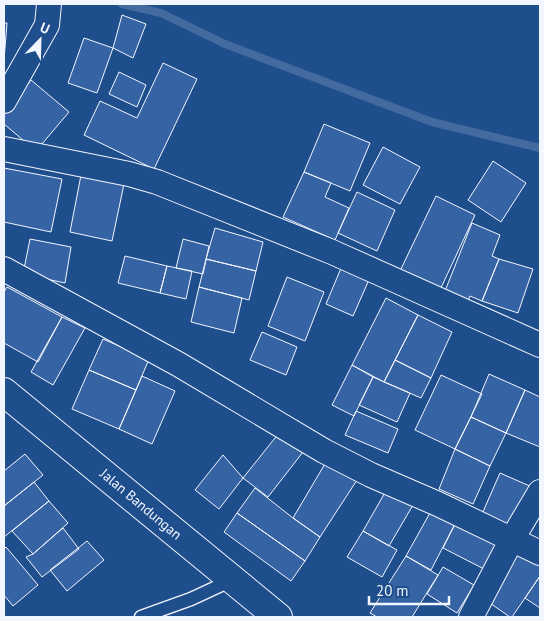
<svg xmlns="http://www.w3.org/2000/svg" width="544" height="621" font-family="'PT Sans',sans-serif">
	<rect width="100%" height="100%" fill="#1f4e8c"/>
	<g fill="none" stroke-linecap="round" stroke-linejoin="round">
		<!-- stream -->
		<path stroke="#446ba0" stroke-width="8" d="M122,4L161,13L225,44L432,122L540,148"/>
	</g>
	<!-- building -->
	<path fill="#3563a3" stroke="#f2f6ff" d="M122,15L146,24L133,58L113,48Z
		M4,23H7L4,60Z
		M84,38L113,48L97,93L68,83Z
		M163,63L197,79L154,169L84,135L100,101L137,118Z
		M119,72L146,85L137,107L109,94Z
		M31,80L69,112L36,151L4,124V114Z
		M324,124L370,143L350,191L304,172Z
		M383,147L420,167L400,204L363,185Z
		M493,161L526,183L501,222L468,200Z
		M4,168L62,179L51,232L4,222Z
		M304,172L331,183L325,197L349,208L335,240L283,217Z
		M81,175L124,184L112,241L70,232Z
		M357,192L395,210L377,251L338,233Z
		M436,196L475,215L440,290L400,271Z
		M472,223L500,235L492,256L499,259L482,301L470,296L466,305L443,296Z
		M215,228L263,242L256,271L206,259Z
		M30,239L71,247L65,283L23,274Z
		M183,239L209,246L203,274L176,268Z
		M125,256L167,266L160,293L118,283Z
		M206,259L256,271L249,300L199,287Z
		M499,259L533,269L518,313L482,301Z
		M344,261L372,273L353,316L326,304Z
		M167,266L192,271L186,299L160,293Z
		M287,277L324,292L305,341L268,326Z
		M7,287L62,317L38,362L4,343V292Z
		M199,287L242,298L234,333L191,322Z
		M386,298L418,315L384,382L352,365Z
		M418,315L452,332L431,378L395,360Z
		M62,317L85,328L53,385L31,372Z
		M262,332L297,347L286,375L250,360Z
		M103,339L149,359L136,390L89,370Z
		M395,360L431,378L421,398L384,382Z
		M352,365L373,377L354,416L332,405Z
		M89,370L136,390L119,429L72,409Z
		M489,374L525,390L506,433L471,417Z
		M441,375L482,394L455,449L415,430Z
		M142,376L175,391L152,444L119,429Z
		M373,377L410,393L397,422L359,405Z
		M525,390L540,397V447L506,433Z
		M356,411L398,429L388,453L345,435Z
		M471,417L506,433L490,466L455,449Z
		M279,433L303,452L268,497L243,478Z
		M455,449L490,466L473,504L439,489Z
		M25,454L43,475L4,506V471Z
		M223,455L243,478L219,509L195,490Z
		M326,462L357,480L320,537L293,518Z
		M500,473L532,487L514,528L482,514Z
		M34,482L49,501L4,537V506Z
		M255,488L293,518L320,537L305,561L237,513Z
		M387,489L413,505L389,546L363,531Z
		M49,501L68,523L33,554L12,531Z
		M431,511L455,524L431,570L406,556Z
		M237,513L305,561L291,581L224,532Z
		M455,524L498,546L486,570L443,548Z
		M63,528L79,549L42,577L26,557L33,554Z
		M363,531L397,550L382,577L347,557Z
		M87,541L104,560L67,591L50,570Z
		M6,547L38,585L13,606L4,595V549Z
		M518,549L540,564V576L512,617H510L484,599Z
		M406,556L438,575L412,617H377L370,613Z
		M443,567L474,585L457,613L427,594Z
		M540,576V608L525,598Z"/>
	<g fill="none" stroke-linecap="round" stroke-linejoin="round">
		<!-- lane casing -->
		<g stroke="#f2f6ff" stroke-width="15">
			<path id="lane" d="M141,617L191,599L232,580"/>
		</g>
		<!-- street casing -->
		<g stroke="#f2f6ff" stroke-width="26">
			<path id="street" d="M4,101L47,25L49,4
				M4,149L129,174L157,182L332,252L540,345
				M4,269L178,364L324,451L371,475L438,504L540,553
				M471,617L512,539L540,492"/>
		</g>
		<!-- primary casing -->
		<g stroke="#f2f6ff" stroke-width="30">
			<path id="primary" d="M4,392L278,617"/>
		</g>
		<!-- lane -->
		<use href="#lane" stroke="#1f4e8c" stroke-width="12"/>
		<!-- street -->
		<use href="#street" stroke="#1f4e8c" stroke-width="24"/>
		<!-- primary -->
		<use href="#primary" stroke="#1f4e8c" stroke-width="28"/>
	</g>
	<g text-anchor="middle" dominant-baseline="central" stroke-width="4" stroke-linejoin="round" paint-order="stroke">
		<!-- street labels -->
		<g font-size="14" fill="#f2f6ff" stroke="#1f4e8c">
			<text transform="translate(141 504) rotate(40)">Jalan Bandungan</text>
		</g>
	</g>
	<!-- border -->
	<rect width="544" height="621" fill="none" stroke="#f2f6ff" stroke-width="10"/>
	<!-- north arrow -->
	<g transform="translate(40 40) rotate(23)" stroke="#1f4e8c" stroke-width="4" paint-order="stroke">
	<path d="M0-4L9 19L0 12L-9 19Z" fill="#f2f6ff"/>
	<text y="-8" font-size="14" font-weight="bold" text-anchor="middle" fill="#f2f6ff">U</text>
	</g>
	<!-- scale -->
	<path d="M369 596v8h80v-8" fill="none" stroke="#f2f6ff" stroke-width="2.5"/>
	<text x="376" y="596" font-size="15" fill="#f2f6ff" stroke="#1f4e8c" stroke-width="4" paint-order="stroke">20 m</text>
</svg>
